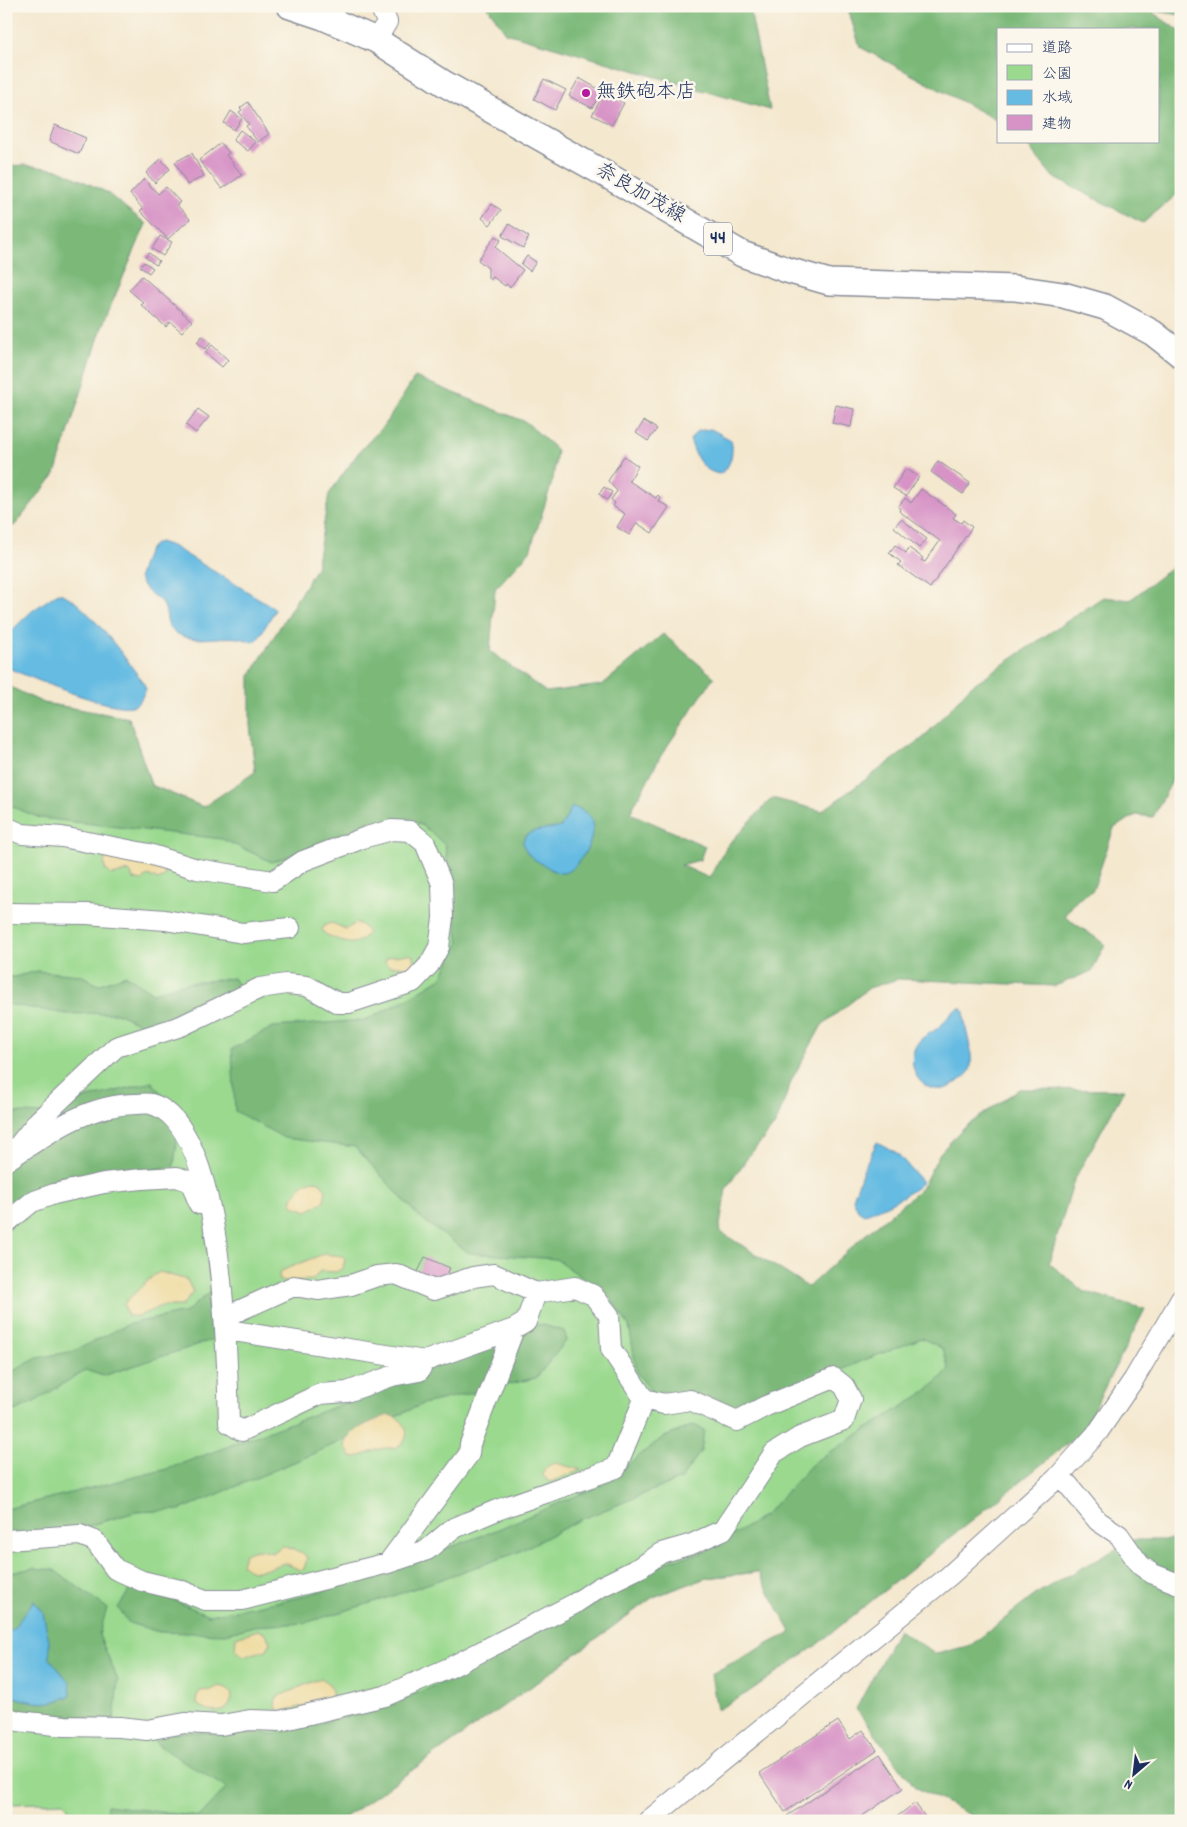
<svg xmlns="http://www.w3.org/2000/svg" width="1187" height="1827" font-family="Dekko,'Klee One',sans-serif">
	<rect width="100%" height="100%" fill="#fbf7ec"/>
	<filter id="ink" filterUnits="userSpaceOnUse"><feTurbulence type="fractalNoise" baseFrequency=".02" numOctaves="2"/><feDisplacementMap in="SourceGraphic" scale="10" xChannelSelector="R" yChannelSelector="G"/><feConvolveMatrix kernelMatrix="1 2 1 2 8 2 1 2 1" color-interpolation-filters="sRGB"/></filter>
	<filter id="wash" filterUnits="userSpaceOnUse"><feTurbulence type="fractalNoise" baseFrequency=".0096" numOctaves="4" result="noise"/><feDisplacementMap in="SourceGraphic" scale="20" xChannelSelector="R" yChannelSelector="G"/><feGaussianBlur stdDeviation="1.12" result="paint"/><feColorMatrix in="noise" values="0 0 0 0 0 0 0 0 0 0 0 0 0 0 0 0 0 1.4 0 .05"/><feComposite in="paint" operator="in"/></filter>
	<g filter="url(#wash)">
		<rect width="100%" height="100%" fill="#f4e8cf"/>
		<!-- green -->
		<path fill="#9ad98e" stroke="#5a8476" d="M6,685L43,703L129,718L151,785L203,807L264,783L485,829L606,1255L949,1323L990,1387L758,1572L706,1578L653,1597L529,1688L306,1821H76L64,1802L13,1804L6,1808Z"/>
		<!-- forest -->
		<path fill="#7bb979" stroke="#4b746c" d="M487,6H755L751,15L770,110L506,33Z
			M847,6H1181V15L1149,10L1181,32V191L1143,223L1053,177L1024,141H1158V29H998V121L860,47Z
			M26,165L60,170L106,192L146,224L103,324L55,474L16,524L6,531V166Z
			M415,377L526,422L557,450L553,479L530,551L495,589L490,651L546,692L602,685L663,634L714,677L660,757L630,813L705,846L700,860L681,865L709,878L727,846L772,798L822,811L923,738L971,686L1103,597L1130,600L1174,566L1181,571V764L1153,817L1136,815L1114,828L1093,890L1077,900L1064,916L1105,944L1092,971L1055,986L898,979L869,988L822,1025L792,1079L776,1124L748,1157L726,1189L719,1231L808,1287L865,1235L921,1189L940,1153L962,1129L1019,1089L1124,1090L1074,1180L1049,1263L1083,1291L1145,1309L1082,1432L814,1647L747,1693L717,1710L711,1674L791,1632L758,1572L706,1578L653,1597L529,1688L340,1821H105L107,1805L199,1817L226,1788L158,1745L150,1735L187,1732L274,1734L381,1708L460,1675L581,1608L643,1577L667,1561L703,1553L740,1531L766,1514L814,1462L927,1391L949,1370L943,1349L922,1338L862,1361L724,1423L688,1391L658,1400L637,1373L629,1326L610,1297L556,1259L469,1253L420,1218L355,1147L284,1138L235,1111L232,1049L273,1027L366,1020L405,1000L441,978L459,943L445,845C437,838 427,827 417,823C386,810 306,851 272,862L222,839L40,818L6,804V685L43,703L129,718L151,785L203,807L255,772L250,725V676L316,568L329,494L358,453L386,423Z
			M37,971L81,975L98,985L126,975L153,993L180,984L233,978L239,987L228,995L174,1022L142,1025L117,1013L67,1014L6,1004V976L14,977Z
			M152,1082L175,1111L177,1140L174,1166L32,1190L6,1233V1112L57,1115L80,1100Z
			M211,1291L215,1339L103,1376L85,1370L36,1401L6,1415V1375L37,1358L74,1351L129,1324L186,1312Z
			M540,1324L564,1331L567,1340L536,1378L423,1404L306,1457L180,1510L136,1512L6,1550V1509L167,1469L377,1391Z
			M1181,1393V1469L1177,1428Z
			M694,1425L704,1430L701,1451L681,1479L580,1520L516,1553L390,1597L305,1623L254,1626L226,1634L159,1632L129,1623L118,1608L130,1589L150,1591L209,1615L297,1598L366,1578L489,1533L601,1485L662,1438Z
			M1132,1540H1181V1821H982L915,1787L856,1709L898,1630L937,1654L971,1645L1039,1592Z
			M33,1568L54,1570L107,1608L99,1635L118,1680L114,1721L6,1710V1574Z"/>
		<!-- sand -->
		<path fill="#eeda9e" stroke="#84847e" d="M109,853L164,868L165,876L158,880L148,875L142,881L133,879L131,873L128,871L112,875L105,869L104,862Z
			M332,923L346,929L357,923L363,926L368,933C357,946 349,945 335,938C328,935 326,936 322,930L325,925Z
			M409,954L414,956L415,968L408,972L401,966H389L385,962L387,957Z
			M314,1180L321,1183L326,1190L324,1201L308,1211L293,1206L292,1198C298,1189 303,1182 314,1180Z
			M324,1254L343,1256L345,1259L343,1268L336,1272L320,1271L313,1280L280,1281L279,1273C283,1269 316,1257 324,1254Z
			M160,1272L187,1280L193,1292L182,1306H161L139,1316H128L124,1305L127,1300L154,1275Z
			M388,1415C407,1417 415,1440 395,1448C375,1446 366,1458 351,1457L345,1446C348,1428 373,1422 388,1415Z
			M556,1463L581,1470L550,1482L543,1476C543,1468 548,1465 556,1463Z
			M283,1546L303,1553L307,1558L304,1569L300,1570L285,1563C271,1566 254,1579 242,1564L245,1554C256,1549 260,1549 272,1553Z
			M258,1630L266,1633L270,1643L267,1650L243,1656L235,1649L236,1637Z
			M321,1678L330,1685L333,1696L331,1699L280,1712L277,1709L275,1702L277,1697Z
			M219,1686L227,1688L232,1695C231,1716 210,1715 197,1704L196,1698L200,1691L211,1690Z"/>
		<!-- water -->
		<path fill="#65bbe2" stroke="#4075a0" d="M711,429L731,440C734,451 731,469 719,474C700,470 696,456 690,440L697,431Z
			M159,542L172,546L273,607L275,610L258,639L252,642C228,630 195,648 173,631C164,623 169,610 161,602C152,593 143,591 139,577C143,564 146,547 159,542Z
			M58,593C81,595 130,664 144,684L146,689C142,696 140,705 132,706C110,711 29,677 6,667V636L32,611Z
			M572,807C615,815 580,871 563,873C557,874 551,869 546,866C539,862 532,859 527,852C510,827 554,830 561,827Z
			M961,1008L964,1012C964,1030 973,1048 971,1066C971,1072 965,1077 960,1080C955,1084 949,1088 943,1089C918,1093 905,1063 917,1044C922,1036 931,1033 938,1028C946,1022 951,1009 961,1008Z
			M877,1142L897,1153L922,1182C918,1190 873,1213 864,1214L858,1210L853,1199L863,1170Z
			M34,1601L43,1613L49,1641L50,1659L70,1683L71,1695C46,1708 32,1702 6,1695V1630H12Z"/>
		<g id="blocks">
			<!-- building -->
			<path fill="#d793c6" d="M579,78L602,91L592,108L569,96Z
				M544,79L566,90L555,110L534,99Z
				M605,92L624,103L612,125L592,115Z
				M248,102L269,134L258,142L246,126L249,124L239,112L242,110L240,108Z
				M231,111L242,119L234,130L224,123Z
				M55,125L86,138L79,154L49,141Z
				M240,130L256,142L248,151L233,140Z
				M221,143L229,153L226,155L242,175L222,189L199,160Z
				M192,153L204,176L187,185L175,162Z
				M161,159L170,169L155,183L146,173Z
				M144,179L158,194L166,187L180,202L177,205L190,219L168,239L140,211L143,209L130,194Z
				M492,204L501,210L490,225L482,218Z
				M509,224L529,237L523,248L502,236Z
				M160,236L172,242L163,256L152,249Z
				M495,236L501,240L495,247L523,270L510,287L506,284L505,286L493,277L490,280L488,278V268L478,260Z
				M149,253L159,261L156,265L145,257Z
				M527,256L536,262L530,271L521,264Z
				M144,262L153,268L149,273L140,267Z
				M142,276L192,321L182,332L170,322L166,327L141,305L144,303L129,290Z
				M202,336L211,343L205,349L197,342Z
				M212,345L228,360L222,367L205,352Z
				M836,405L854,409L851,427L832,423Z
				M198,409L209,417L196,433L186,425Z
				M644,421L657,429L648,441L636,433Z
				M624,456L638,466L629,481L656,498L658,495L660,497L658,501L669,507L652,533L637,523L629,535L617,527L625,514L613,506L615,503L611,500L617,491L608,481Z
				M938,461L970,483L963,494L931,472Z
				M906,469L919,477L906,496L893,488Z
				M604,487L612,492L607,500L599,494Z
				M921,489L956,514L953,518L961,523L963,520L972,527L930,588L898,565L901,562L889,553L895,545L906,553L909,548L923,558L921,560L925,562L940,541L899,511L900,509L898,507L905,498L911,503Z
				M901,519L927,539L919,548L894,527Z
				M425,1257L450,1268L442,1285L417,1274Z
				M838,1721L850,1739L863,1730L877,1750L785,1812L759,1773Z
				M880,1754L903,1788L855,1821H790L787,1816Z
				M915,1803L928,1821H891Z"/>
		</g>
	</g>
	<g filter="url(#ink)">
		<use href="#blocks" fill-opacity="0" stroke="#888c96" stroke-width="1"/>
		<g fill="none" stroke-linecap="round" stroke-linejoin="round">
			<!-- minor casing -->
			<g stroke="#888c96" stroke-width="22">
				<path id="minor" d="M376,40L387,22L380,6
					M6,827L22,834L62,837L149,854L197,869L273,881L303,861L366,837L392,830L410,831L425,843L442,884L443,918L439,947L429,965L413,982L349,1003H338L307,986L286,984L260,988L181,1026L116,1047L38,1121L18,1146
					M6,913L87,914L165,920L243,933L290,928
					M6,1161C46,1135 86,1104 136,1104C140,1104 147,1103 151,1104C225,1123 227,1361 229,1423L242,1431L320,1394L347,1392L392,1376L419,1371L425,1361L514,1329L470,1444L469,1454L388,1563
					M6,1223L32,1202L54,1194L104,1183L142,1179L177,1177L191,1182L199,1204
					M225,1317L294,1286L318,1290L351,1285L377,1276L396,1274L434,1290L473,1277L494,1274L536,1293
					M227,1330L425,1361
					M1060,1475L1098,1521L1119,1535L1140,1565L1153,1574L1181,1585
					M6,1540L80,1535L95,1541L115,1569L142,1581L180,1590L205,1600H242L388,1563L427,1550L452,1529L497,1510L616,1468L644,1399L611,1349L609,1315L593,1295L575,1287L536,1293L526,1322L514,1329
					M6,1717L18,1721L65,1726L120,1727L147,1730L185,1723L221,1725L250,1720L280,1721L385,1696L449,1668L574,1604L598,1588L641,1567L661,1553L692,1544L723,1530L774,1453L800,1437L844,1420L851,1399L844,1386L834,1378L766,1406L737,1421L690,1400L664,1404L644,1399
					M648,1821L949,1576L1056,1479L1098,1432L1134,1379L1181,1299"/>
			</g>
			<!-- major casing -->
			<g stroke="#888c96" stroke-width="28">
				<path id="major" d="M290,6L323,17L376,40L445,84L605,174L742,254L787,270L829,282L1015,288L1063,295L1105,307L1153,333L1181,355"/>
			</g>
			<!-- minor -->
			<use href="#minor" stroke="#fff" stroke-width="20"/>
			<!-- major -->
			<use href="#major" stroke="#fff" stroke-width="25"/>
		</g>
	</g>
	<!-- markers -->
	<circle fill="#b5179e" stroke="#fbf7ec" stroke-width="2" cx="586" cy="93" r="5"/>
	<g text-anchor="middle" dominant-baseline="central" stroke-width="5" stroke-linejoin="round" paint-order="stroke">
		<!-- shield labels -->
		<rect fill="#fbf7ec" stroke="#5e6b89" stroke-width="1" x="704" y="222.5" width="28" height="33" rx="4"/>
		<g font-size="19" font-weight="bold" fill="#1b2f5e">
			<text x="718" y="239">44</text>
		</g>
		<!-- poi labels -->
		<g font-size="20" fill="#1b2f5e" stroke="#fbf7ec" text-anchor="start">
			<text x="596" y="93">無鉄砲本店</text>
		</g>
		<!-- street labels -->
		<g font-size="20" fill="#1b2f5e" stroke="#fbf7ec">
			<text transform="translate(640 194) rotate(30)">奈良加茂線</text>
		</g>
	</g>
	<!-- margin -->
	<rect width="1187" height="1827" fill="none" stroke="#fbf7ec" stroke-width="25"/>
	<!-- legend -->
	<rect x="997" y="28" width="162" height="115" fill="#fbf7ec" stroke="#a1a7b3"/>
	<rect x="1007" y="44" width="25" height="8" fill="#ffffff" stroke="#a1a7b3"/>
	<text x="1042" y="52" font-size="15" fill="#1b2f5e">道路</text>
	<rect x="1007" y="65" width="25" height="15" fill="#9ad98e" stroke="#a1a7b3"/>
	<text x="1042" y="78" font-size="15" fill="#1b2f5e">公園</text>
	<rect x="1007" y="90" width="25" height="15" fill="#65bbe2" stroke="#a1a7b3"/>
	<text x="1042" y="102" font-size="15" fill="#1b2f5e">水域</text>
	<rect x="1007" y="115" width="25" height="15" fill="#d793c6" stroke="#a1a7b3"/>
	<text x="1042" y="128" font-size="15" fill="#1b2f5e">建物</text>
	<!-- north arrow -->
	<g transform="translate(1134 1774) rotate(208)" stroke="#fbf7ec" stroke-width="4" paint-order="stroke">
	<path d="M0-4L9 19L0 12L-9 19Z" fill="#1b2f5e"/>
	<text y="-8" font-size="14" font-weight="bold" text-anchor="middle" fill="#1b2f5e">N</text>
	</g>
</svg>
